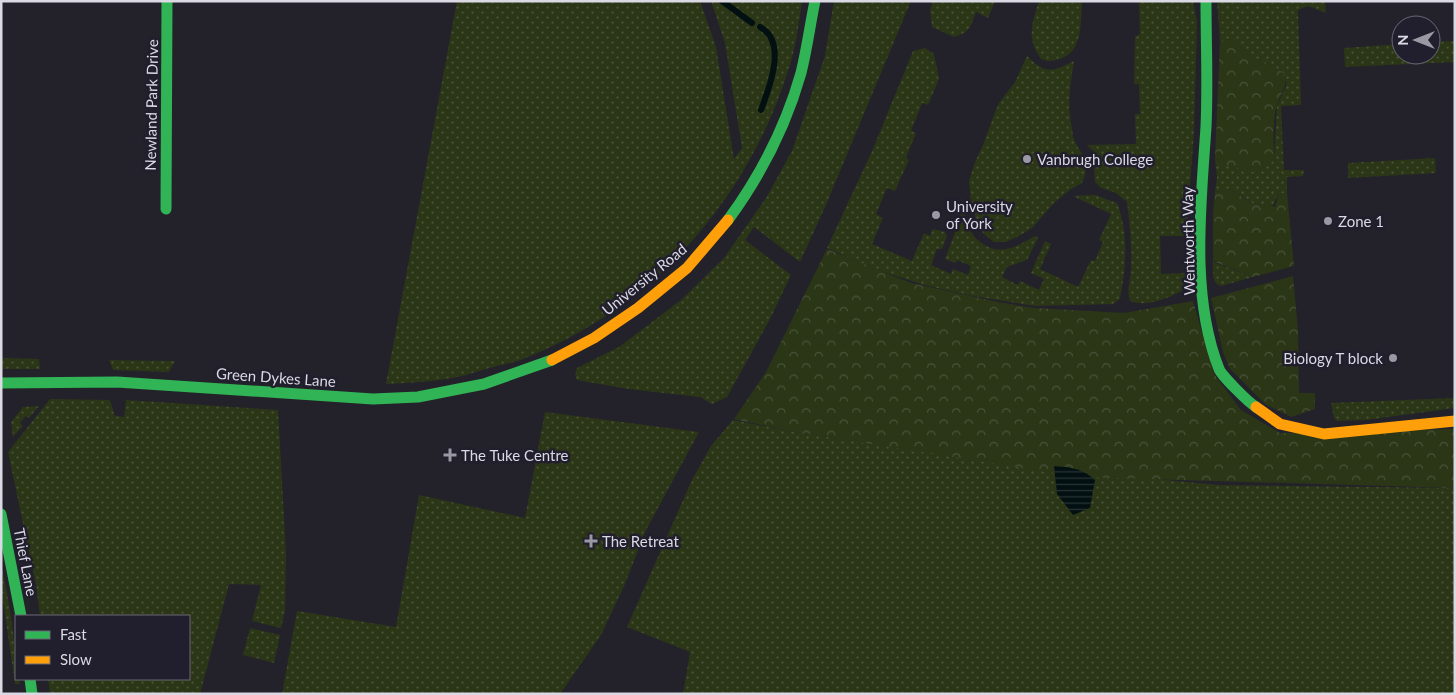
<svg xmlns="http://www.w3.org/2000/svg" width="1456" height="695" font-family="Lato,sans-serif">
	<defs>
		<pattern id="grass-dots" width="8" height="8" patternUnits="userSpaceOnUse" patternTransform="scale(1.25)"><rect width="8" height="8" fill="#2b3617"/><path d="M2 2h.1M6 6h.1" fill="none" stroke="#495239" stroke-width="1.8" stroke-linecap="round"/></pattern>
		<pattern id="forest-crowns" width="20" height="18" patternUnits="userSpaceOnUse" patternTransform="scale(1.25)"><rect width="20" height="18" fill="#2b3617"/><path d="M2 6a3 3 0 1 1 6 0M12 15a3 3 0 1 1 6 0" fill="none" stroke="#495239"/></pattern>
		<pattern id="water-rules" width="6" height="5" patternUnits="userSpaceOnUse" patternTransform="scale(1.25)"><rect width="6" height="5" fill="#031012"/><path d="M0 2.5h6" fill="none" stroke="#273234"/></pattern>
	</defs>
	<rect width="100%" height="100%" fill="#23222a"/>
	<!-- grass -->
	<path fill="url(#grass-dots)" d="M457,1H700L716,47L734,159L742,148L725,43L711,1H802C799,23 796,47 789,68C748,200 653,308 523,359C514,363 503,364 494,367C478,371 462,377 446,379C426,382 406,383 386,384Z
		M834,1H911L825,207L800,262L754,227L745,240L791,275L770,319L727,397L712,404L700,397L628,389L577,380L575,375L577,368L619,347L681,300L724,258L766,198L792,151L825,56Z
		M933,1H995L988,18L976,12C970,27 971,32 954,37L932,27L930,10Z
		M1039,1H1081L1082,4C1080,25 1083,51 1060,59C1052,61 1049,62 1041,59C1026,38 1032,24 1039,1Z
		M1193,1L1197,21L1194,133L1186,236H1160L1161,274L1185,273L1187,288C1171,297 1148,308 1130,301C1126,290 1131,280 1131,269C1132,246 1130,225 1127,202L1116,193L1101,188L1095,182L1093,151L1087,145L1136,144L1135,114H1140L1139,84H1134L1135,37L1140,34L1139,2Z
		M1217,1H1325L1326,13L1308,6L1298,10L1301,105L1281,106L1284,170H1304L1303,176L1287,177V193H1279L1272,207L1252,203L1230,189L1215,192L1217,178L1215,159L1225,165L1274,161L1277,106L1286,86V75L1269,63L1252,60L1237,42L1229,39L1220,41Z
		M1455,41V62L1345,67L1344,48L1401,44V55H1431V42Z
		M925,48L934,54L939,79L928,105L922,103L911,131L916,133L906,158L909,160L895,191L887,188L876,214L883,218L872,244L912,261L924,233L930,236L933,229L945,232L947,236L942,249H937L931,265L951,274L953,269L968,275L971,266L957,260L956,263L945,259L959,222L963,199C965,208 965,218 968,226C970,232 975,238 980,242C1000,257 1016,247 1035,236L1038,238L1027,260L1007,267L1002,277L1018,285L1020,281L1039,290L1044,279L1031,273L1045,241L1051,244L1040,269L1078,287L1091,260L1095,261L1103,242L1099,240L1111,214L1073,196L1095,195L1117,203C1129,234 1126,267 1120,299L1113,304L1035,306L973,296L924,285L872,268L827,248L873,149L913,51Z
		M1027,56C1046,75 1052,72 1074,61C1071,79 1068,98 1070,116C1071,122 1072,129 1073,136C1079,156 1093,157 1082,183L1071,189L1054,203L1032,228L1019,236L1006,242H994L984,234L979,228L971,204L969,181L975,162L983,145L995,112L999,103L1015,82Z
		M1435,158L1436,173L1348,178V163Z
		M1213,262L1253,277L1221,286C1211,283 1213,271 1213,262Z
		M1,358L39,359L40,369H1Z
		M109,360L175,361L169,372L113,370Z
		M1455,398V408L1366,420L1337,421L1334,418L1331,403Z
		M50,399L110,400L115,416L124,417L126,400L278,410L286,554L285,611L281,628L252,621L261,585L229,584L200,694H50L48,679H189V616H40L36,585L8,452Z
		M39,406L29,418L26,416L20,423L23,426L13,437L11,422L23,407Z
		M545,412L699,432L645,532L625,584L601,635L560,694H282L297,611L396,627L419,495L525,518Z
		M733,420L795,432L1011,465L1218,485L1455,488V694H683L690,652L627,627L692,480L711,446Z
		M1,563C9,601 16,640 16,679H19L20,684H15L1,587Z
		M250,628L280,635L274,663L243,655Z"/>
	<!-- forest -->
	<path fill="url(#forest-crowns)" d="M1229,39L1237,42L1252,60L1269,63L1286,75C1286,88 1281,93 1277,105C1272,121 1274,145 1274,161L1253,172L1225,165L1215,159L1220,41Z
		M1230,189L1251,203L1275,207L1279,193H1287L1294,266L1253,277L1213,261V214L1215,192Z
		M827,249L911,283L998,302L1035,308L1124,313L1193,301L1214,374L1241,410L1280,433L1455,429V488L1079,477L795,432L734,419L766,372Z
		M1293,276L1298,330L1299,393H1315V409L1291,417L1265,404L1230,369L1223,352L1211,298Z"/>
	<!-- water -->
	<path fill="url(#water-rules)" d="M1054,466C1071,467 1083,469 1095,480L1090,508L1073,515L1057,494Z"/>
	<g fill="none" stroke-linecap="round" stroke-linejoin="round">
		<!-- stream -->
		<path stroke="#031012" stroke-width="6" d="M722,1L752,23
			M760,27C788,41 769,89 761,110"/>
		<!-- fast -->
		<path stroke="#30b455" stroke-width="11" d="M1206,1C1206,43 1208,85 1206,127C1201,204 1190,295 1219,369C1222,376 1248,402 1256,407
			M166,209L167,1
			M728,220C761,175 786,126 801,73C807,49 810,25 815,1
			M1,383L117,382L373,399L418,397L484,384L552,360
			M1,514L21,616
			M30,679L32,694"/>
		<!-- slow -->
		<path stroke="#ff9f0a" stroke-width="11" d="M552,360L594,338L638,308L687,268L728,220
			M1256,407L1280,424L1324,434L1455,421"/>
	</g>
	<!-- markers -->
	<g fill="#9a99a3" stroke="#211e2d" stroke-width="2">
		<circle cx="1027" cy="159" r="5"/>
		<circle cx="936" cy="215" r="5"/>
		<circle cx="1328" cy="221" r="5"/>
		<circle cx="1393" cy="358" r="5"/>
		<path d="M447.5 447.5h5v5h5v5h-5v5h-5v-5h-5v-5h5z"/>
		<path d="M588.5 533.5h5v5h5v5h-5v5h-5v-5h-5v-5h5z"/>
	</g>
	<g text-anchor="middle" dominant-baseline="central" stroke-width="5" stroke-linejoin="round" paint-order="stroke">
		<!-- street labels -->
		<g font-size="15" fill="#dad9e4" stroke="#211e2d">
			<text transform="translate(151 105) rotate(-89)">Newland Park Drive</text>
			<text transform="translate(1188 241) rotate(-91)">Wentworth Way</text>
			<text transform="translate(644 279) rotate(-39)">University Road</text>
			<text transform="translate(276 377) rotate(4)">Green Dykes Lane</text>
			<text transform="translate(26 562) rotate(79)">Thief Lane</text>
		</g>
		<!-- poi labels -->
		<g font-size="15" fill="#dad9e4" stroke="#211e2d" text-anchor="start">
			<text x="1037" y="159">Vanbrugh College</text>
			<text x="946" y="206">University<tspan x="946" dy="17">of York</tspan></text>
			<text x="1338" y="221">Zone 1</text>
			<text x="1383" y="358" text-anchor="end">Biology T block</text>
			<text x="461" y="455">The Tuke Centre</text>
			<text x="602" y="541">The Retreat</text>
		</g>
	</g>
	<!-- border -->
	<rect width="1456" height="695" fill="none" stroke="#dad9e4" stroke-width="5"/>
	<!-- legend -->
	<rect x="15" y="615" width="175" height="65" fill="#211e2d" stroke="#6b6976"/>
	<rect x="25" y="631" width="25" height="8" fill="#30b455" stroke="#6b6976"/>
	<text x="60" y="640" font-size="15" fill="#dad9e4">Fast</text>
	<rect x="25" y="656" width="25" height="8" fill="#ff9f0a" stroke="#6b6976"/>
	<text x="60" y="665" font-size="15" fill="#dad9e4">Slow</text>
	<!-- north arrow -->
	<g transform="translate(1416 40) rotate(270)"><circle r="24" fill="#211e2d" stroke="#6b6976"/>
	<path d="M0-4L9 19L0 12L-9 19Z" fill="#9a99a3"/>
	<text y="-8" font-size="14" font-weight="bold" text-anchor="middle" fill="#dad9e4">N</text>
	</g>
</svg>
